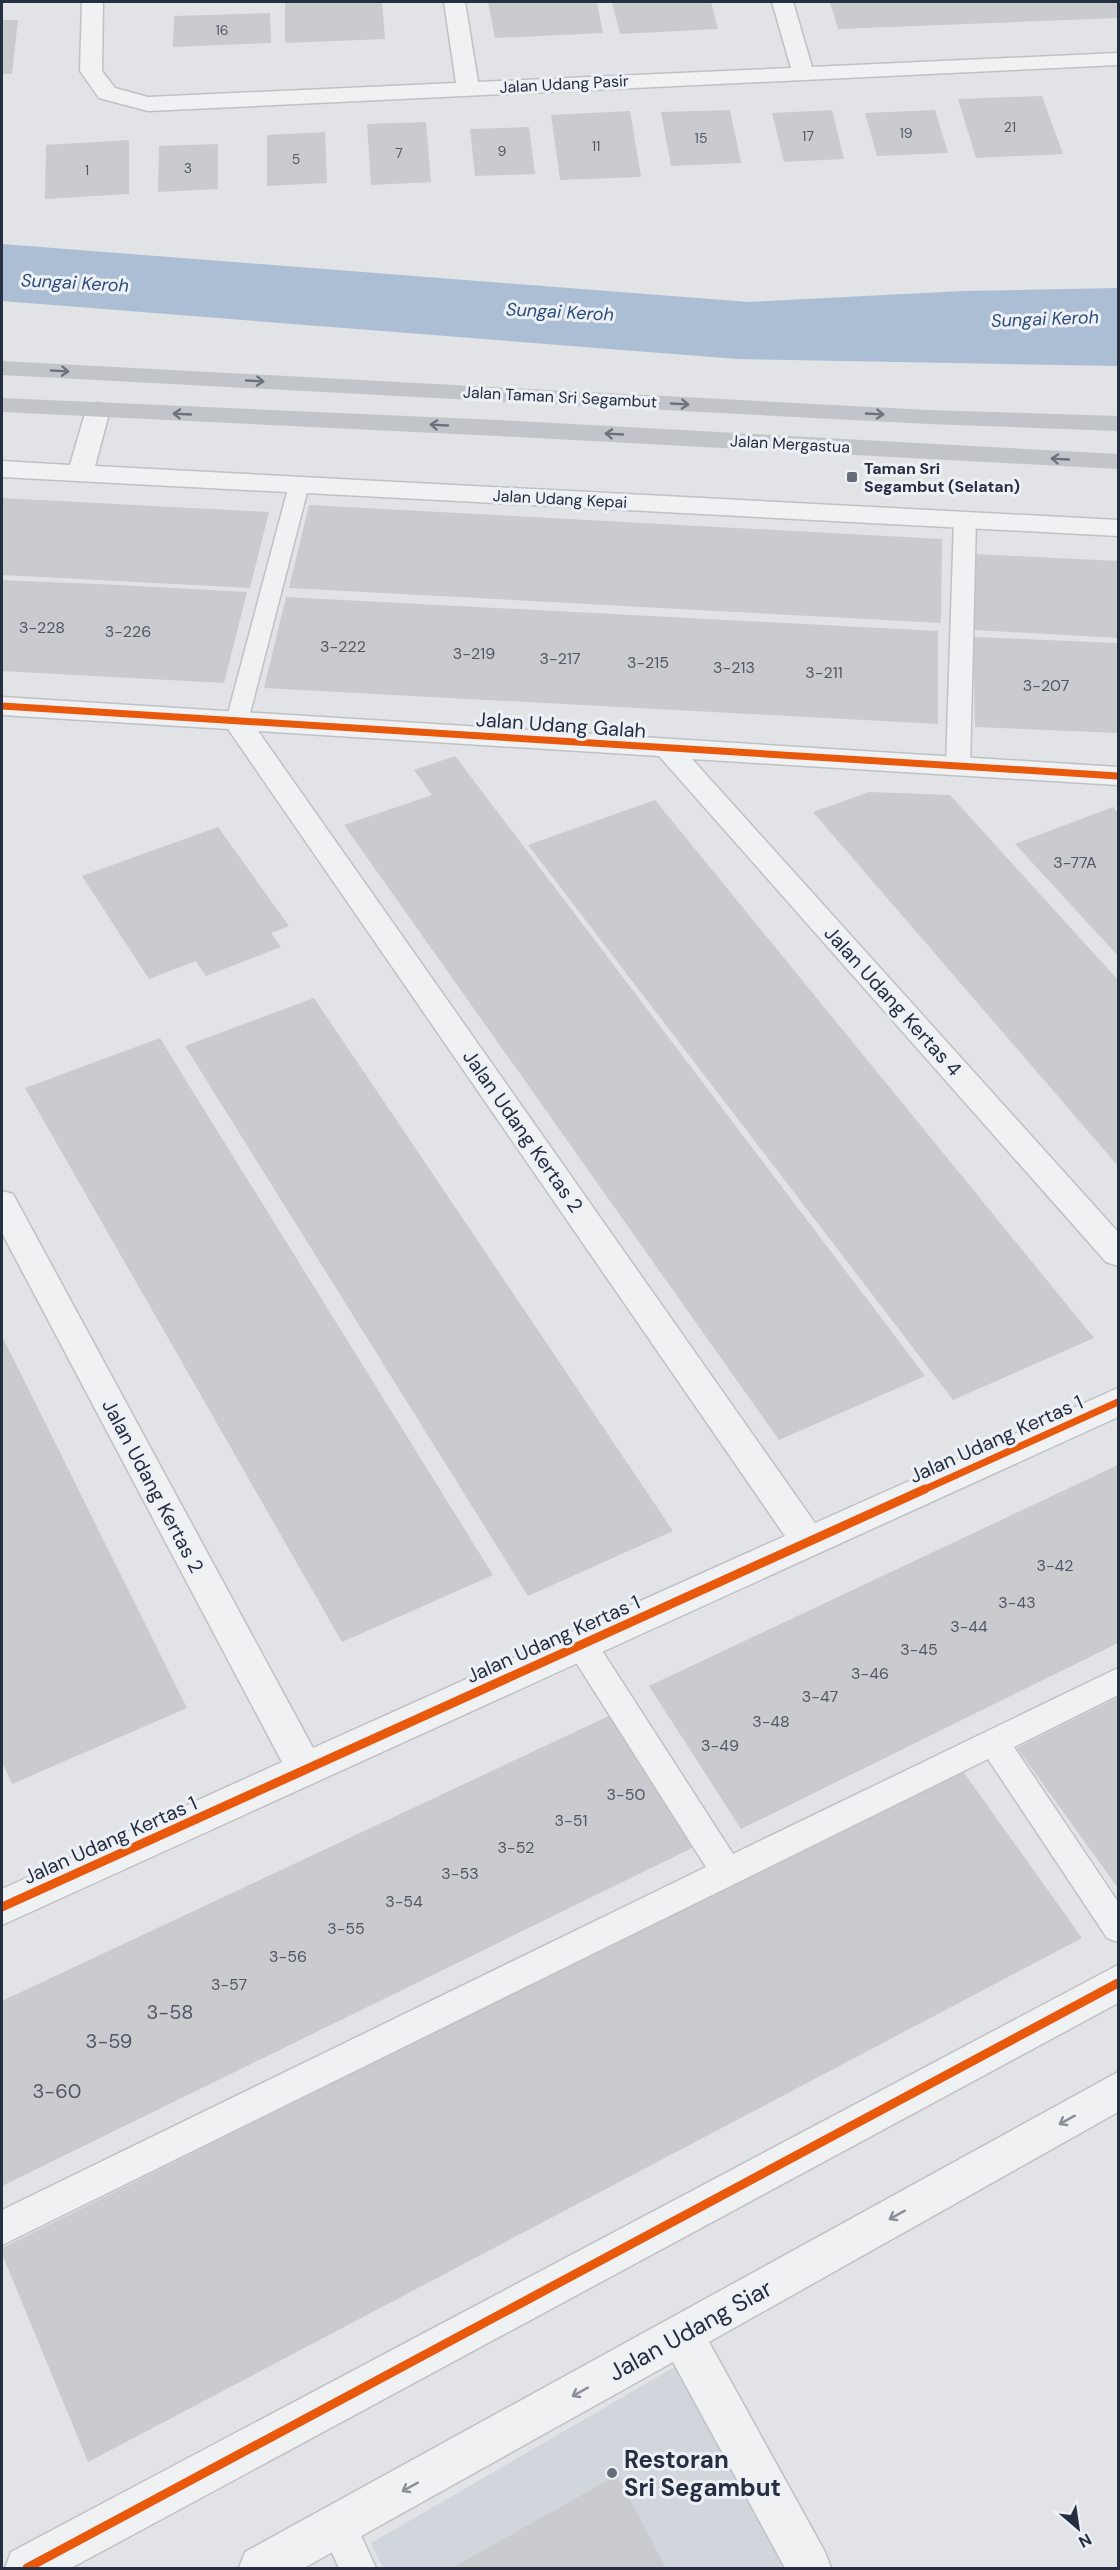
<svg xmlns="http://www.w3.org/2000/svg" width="1120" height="2570" font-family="'DM Sans',sans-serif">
	<rect width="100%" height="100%" fill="#e1e3e6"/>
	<!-- built -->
	<path fill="#d1d6dd" d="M678,2365L786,2568H383L371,2543Z"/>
	<!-- water -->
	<path fill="#acbed4" d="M2,244L749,302L963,291L1118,288V366L737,359L2,301Z"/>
	<!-- building -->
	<path fill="#c9cbce" d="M285,2H382L385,39L285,43Z
		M488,2H597L603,33L495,38Z
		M612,2H711L718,29L620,34Z
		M830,2H1118V18L838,29Z
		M270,13L271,43L173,47L174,16Z
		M2,20H18L12,74H2Z
		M1042,96L1063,154L976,158L958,99Z
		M730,110L741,163L671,166L661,112Z
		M832,110L844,159L784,162L772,113Z
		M935,110L948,153L877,156L865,113Z
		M630,111L641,177L560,180L551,115Z
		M426,122L431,182L371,185L367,124Z
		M529,127L535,174L475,176L470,129Z
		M325,132L327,183L267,186V135Z
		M129,140V194L45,199L46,145Z
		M218,144V189L158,192L159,146Z
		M2,498L229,510L269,512L250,588L2,575Z
		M309,505L942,539L941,623L289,588Z
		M974,554L1118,561V638L974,630Z
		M2,580L120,585L247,592L224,683L2,671Z
		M286,597L938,631V724L264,688Z
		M973,637L1118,643V733L975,727Z
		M455,756L892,1332L925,1376L779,1440L344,825L432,795L414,770Z
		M869,792L950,795L1118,980V1166L813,812Z
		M655,800L957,1170L1094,1338L953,1400L528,845Z
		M1113,807L1118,813V956L1015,844Z
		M218,827L289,926L271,933L281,947L206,976L196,961L149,979L82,876Z
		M314,998L424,1161L673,1531L528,1596L185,1046Z
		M160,1038L190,1087L493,1575L342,1642L25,1088Z
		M2,1336L187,1708L12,1784L2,1762Z
		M1118,1465V1643L741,1829L649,1686Z
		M1118,1697V1888L1017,1748Z
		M611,1715L694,1847L2,2186V2001Z
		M962,1770L1082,1938L88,2462L2,2254V2248Z
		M617,2475L666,2568H452Z"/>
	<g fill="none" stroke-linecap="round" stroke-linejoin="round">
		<!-- lane casing -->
		<g stroke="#bfc1c4" stroke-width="3">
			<path id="lane" d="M299,479L306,481L309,485L248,721L245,726L237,728L229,726L226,721L289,485L292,481Z
				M965,514L972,515L976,520L970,766L966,771L958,774L950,771L946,766L954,520L958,515Z
				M581,1631L592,1635L733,1854L1118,1668V1695L1014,1747L1118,1902V1942L1107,1938L988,1759L2,2245V2210L706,1867L570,1653L566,1644L570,1635Z
				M338,2509L351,2514L376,2568H339L320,2527L325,2514Z"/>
		</g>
		<!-- street casing -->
		<g stroke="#bfc1c4" stroke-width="3">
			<path id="street" d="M82,2H103L102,71L115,88L148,97L456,83L444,2H465L478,82L791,68L772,2H793L812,67L1118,53V65L148,111L99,98L80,71Z
				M98,403L107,405L110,410L95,466L1118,520V536L2,477V461L70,465L86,410L89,405Z
				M2,697L1118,767V785L692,759L1118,1232V1266L1106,1262L659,756L258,731L815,1523L1118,1388V1417L2,1925V1889L282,1762L2,1233V1191L13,1194L313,1748L785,1536L228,729L2,715Z
				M1118,1965V2003L71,2568H5L11,2552Z
				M1118,2072V2112L709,2342L825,2552L831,2568H785L673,2362L304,2568H239L245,2552Z"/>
		</g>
		<!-- lane -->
		<use href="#lane" fill="#f0f1f3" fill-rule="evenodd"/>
		<!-- street -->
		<use href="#street" fill="#f0f1f3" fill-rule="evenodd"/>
		<!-- secondary -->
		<path fill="#c1c4c9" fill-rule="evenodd" d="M2,361L928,410L1118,416V431L928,424L2,375Z
			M2,398L498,420L1118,454V469L498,436L2,412Z"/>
		<!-- cycleway-far1 casing -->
		<g stroke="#edf1f6" stroke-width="10">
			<path id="cycleway-far1" d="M2,706L1118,776
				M921,1491L1118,1402"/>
		</g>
		<!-- cycleway casing -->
		<g stroke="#edf1f6" stroke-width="13">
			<path id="cycleway" d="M2,1907L925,1489
				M27,2568L1118,1983"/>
		</g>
		<!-- cycleway-far1 -->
		<use href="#cycleway-far1" stroke="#e8590c" stroke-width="7"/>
		<!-- cycleway -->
		<use href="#cycleway" stroke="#e8590c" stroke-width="9"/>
	</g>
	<!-- one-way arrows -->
	<defs><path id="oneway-shaft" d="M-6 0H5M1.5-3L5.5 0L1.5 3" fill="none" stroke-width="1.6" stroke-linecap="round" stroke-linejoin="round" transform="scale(1.5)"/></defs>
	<g stroke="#6b727e">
		<use href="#oneway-shaft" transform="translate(60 371) rotate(3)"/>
		<use href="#oneway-shaft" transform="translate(255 381) rotate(3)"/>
		<use href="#oneway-shaft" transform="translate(680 404) rotate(3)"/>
		<use href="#oneway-shaft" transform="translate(182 414) rotate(-177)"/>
		<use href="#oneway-shaft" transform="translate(875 414) rotate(3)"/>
		<use href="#oneway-shaft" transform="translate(439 425) rotate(-177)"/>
		<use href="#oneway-shaft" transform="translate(614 434) rotate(-177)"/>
		<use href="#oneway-shaft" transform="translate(1060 459) rotate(-177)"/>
	</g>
	<g stroke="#8a909a">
		<use href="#oneway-shaft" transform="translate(1067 2120) rotate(151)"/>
		<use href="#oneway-shaft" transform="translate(897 2215) rotate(151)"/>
		<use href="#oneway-shaft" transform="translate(580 2392) rotate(151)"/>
		<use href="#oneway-shaft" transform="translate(410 2487) rotate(151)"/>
	</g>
	<!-- markers -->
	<g fill="#676e7b" stroke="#edf1f6" stroke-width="2">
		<rect x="846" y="471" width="12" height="12" rx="3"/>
		<circle cx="612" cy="2473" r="6"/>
	</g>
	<g text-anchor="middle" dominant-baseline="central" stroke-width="6" stroke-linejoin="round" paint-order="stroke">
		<!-- far-number labels -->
		<g font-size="14" fill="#4f5765">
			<text x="222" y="30">16</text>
			<text x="1010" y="127">21</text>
			<text x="906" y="133">19</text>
			<text x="808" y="136">17</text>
			<text x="701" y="138">15</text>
			<text x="596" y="146">11</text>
			<text x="502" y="151">9</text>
			<text x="399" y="153">7</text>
			<text x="296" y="159">5</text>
			<text x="188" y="168">3</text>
			<text x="87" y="170">1</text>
		</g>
		<!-- far-street labels -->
		<g font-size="16" fill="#252f41" stroke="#edf1f6">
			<text transform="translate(564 84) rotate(-3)">Jalan Udang Pasir</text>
			<text transform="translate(560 397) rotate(3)">Jalan Taman Sri Segambut</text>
			<text transform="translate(790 444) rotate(3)">Jalan Mergastua</text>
			<text transform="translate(560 499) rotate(3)">Jalan Udang Kepai</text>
		</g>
		<!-- far-poi labels -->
		<g font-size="16" font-weight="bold" fill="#252f41" stroke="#edf1f6" text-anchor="start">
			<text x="864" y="468">Taman Sri<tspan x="864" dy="18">Segambut (Selatan)</tspan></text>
		</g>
		<!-- number labels -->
		<g font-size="16" fill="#4f5765">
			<text x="42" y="627">3-228</text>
			<text x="128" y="631">3-226</text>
			<text x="343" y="646">3-222</text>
			<text x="474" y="653">3-219</text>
			<text x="560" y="658">3-217</text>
			<text x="648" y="662">3-215</text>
			<text x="734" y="667">3-213</text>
			<text x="824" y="672">3-211</text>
			<text x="1046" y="685">3-207</text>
			<text x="1075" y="862">3-77A</text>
			<text x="1055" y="1565">3-42</text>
			<text x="1017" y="1602">3-43</text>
			<text x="969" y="1626">3-44</text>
			<text x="919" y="1649">3-45</text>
			<text x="870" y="1673">3-46</text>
			<text x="820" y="1696">3-47</text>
			<text x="771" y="1721">3-48</text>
			<text x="720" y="1745">3-49</text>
			<text x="626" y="1794">3-50</text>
			<text x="571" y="1820">3-51</text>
			<text x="516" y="1847">3-52</text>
			<text x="460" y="1873">3-53</text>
			<text x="404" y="1901">3-54</text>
			<text x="346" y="1928">3-55</text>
			<text x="288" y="1956">3-56</text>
			<text x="229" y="1984">3-57</text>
		</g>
		<!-- far-water labels -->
		<g font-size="18" font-style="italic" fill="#2c4c79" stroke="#edf1f6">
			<text transform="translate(75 283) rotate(3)">Sungai Keroh</text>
			<text transform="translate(560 312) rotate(3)">Sungai Keroh</text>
			<text transform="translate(1045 319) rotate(-2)">Sungai Keroh</text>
		</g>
		<!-- street labels -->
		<g font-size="20" fill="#252f41" stroke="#edf1f6">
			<text transform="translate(561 725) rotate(4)">Jalan Udang Galah</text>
			<text transform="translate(893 1001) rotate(48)">Jalan Udang Kertas 4</text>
			<text transform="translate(523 1131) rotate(55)">Jalan Udang Kertas 2</text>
			<text transform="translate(996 1439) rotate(-24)">Jalan Udang Kertas 1</text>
			<text transform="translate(153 1486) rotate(62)">Jalan Udang Kertas 2</text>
			<text transform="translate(553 1639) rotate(-24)">Jalan Udang Kertas 1</text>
			<text transform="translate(110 1840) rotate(-24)">Jalan Udang Kertas 1</text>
		</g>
		<!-- near-number labels -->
		<g font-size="20" fill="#4f5765">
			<text x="170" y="2012">3-58</text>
			<text x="109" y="2041">3-59</text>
			<text x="57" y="2091">3-60</text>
		</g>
		<!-- near-street labels -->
		<g font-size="24" fill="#252f41" stroke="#edf1f6">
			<text transform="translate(690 2330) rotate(-29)">Jalan Udang Siar</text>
		</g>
		<!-- near-poi labels -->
		<g font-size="24" font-weight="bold" fill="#252f41" stroke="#edf1f6" text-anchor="start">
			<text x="624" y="2459">Restoran<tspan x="624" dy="28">Sri Segambut</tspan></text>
		</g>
	</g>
	<!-- border -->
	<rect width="1120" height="2570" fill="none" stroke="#252f41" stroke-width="6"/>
	<!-- north arrow -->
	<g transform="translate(1078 2528) rotate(151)" stroke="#edf1f6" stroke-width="4.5" paint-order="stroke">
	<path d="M0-4.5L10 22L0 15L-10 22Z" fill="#252f41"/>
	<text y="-9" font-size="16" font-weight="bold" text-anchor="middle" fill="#252f41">N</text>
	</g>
</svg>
